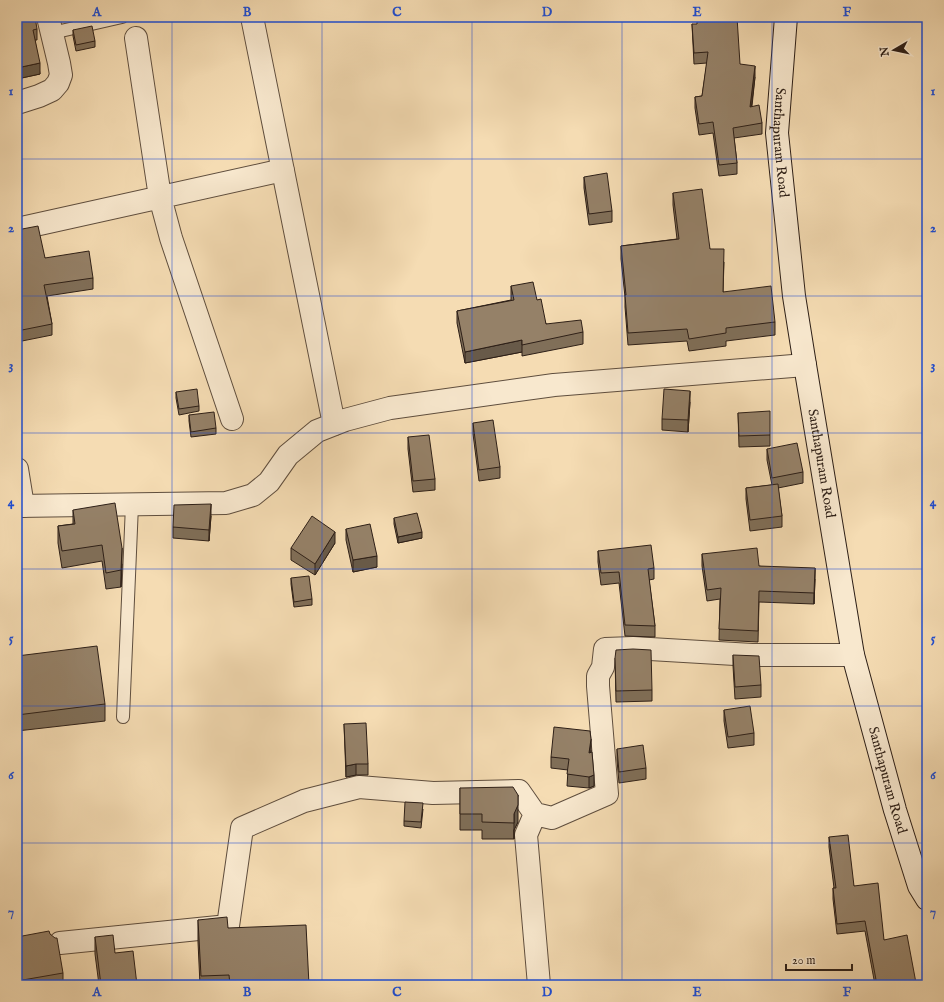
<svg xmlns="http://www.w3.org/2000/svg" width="944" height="1002" font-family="'IM FELL English',serif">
	<rect width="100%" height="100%" fill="#f5dcb3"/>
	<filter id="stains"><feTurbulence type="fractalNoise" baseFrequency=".005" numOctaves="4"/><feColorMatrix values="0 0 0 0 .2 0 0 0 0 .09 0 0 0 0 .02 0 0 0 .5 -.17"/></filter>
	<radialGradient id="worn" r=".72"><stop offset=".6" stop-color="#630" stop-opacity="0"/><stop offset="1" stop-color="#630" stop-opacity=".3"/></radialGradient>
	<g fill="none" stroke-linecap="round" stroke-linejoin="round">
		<!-- service casing -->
		<g stroke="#5f4e3e" stroke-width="14">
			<path id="service" d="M52,33L122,17
				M123,717L132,505"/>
		</g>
		<!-- minor casing -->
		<g stroke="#5f4e3e" stroke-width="24">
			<path id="minor" d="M252,17L334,424
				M136,38L160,197L171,238L232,419
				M17,103L39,96L52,90L58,83L61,75L59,63L48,17
				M17,229L283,170
				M17,469L23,506
				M535,814L526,835L539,985
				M60,943C116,937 172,932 228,926L242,828L304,801L359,787L433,793L519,791L535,814L552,818L607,794L598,686V676L603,667L605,649L633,648L752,655H853"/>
		</g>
		<!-- tertiary casing -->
		<g stroke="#5f4e3e" stroke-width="24">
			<path id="tertiary" d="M17,506L226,503L253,495L269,482L288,455L317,431L345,420L390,408L554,385L805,365"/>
		</g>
		<!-- secondary casing -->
		<g stroke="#2d1f17" stroke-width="24">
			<g id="secondary">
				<path id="s1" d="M786,17L777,133L794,296L805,365L853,655L895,810L919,886L927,899"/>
			</g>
		</g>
		<!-- service -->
		<use href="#service" stroke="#f8e8ce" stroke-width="12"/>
		<!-- minor -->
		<use href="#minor" stroke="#f8e8ce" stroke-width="22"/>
		<!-- tertiary -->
		<use href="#tertiary" stroke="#f8e8ce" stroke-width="22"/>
		<!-- secondary -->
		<use href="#secondary" stroke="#f8e8ce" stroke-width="22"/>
	</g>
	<!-- wall -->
	<path fill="#806f59" stroke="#2d1f17" d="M17,17L37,29V40H35L40,74L17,79Z
		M692,24L755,77L752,106L762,123V134L734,138L737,163V174L719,176L713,133L699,135L695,108V97L702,96L707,63L694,64Z
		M73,30L95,41V47L76,51L73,36Z
		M17,165L21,184V195H17Z
		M584,177L612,211V222L589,225L584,188Z
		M673,193L710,249L724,262L723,292L775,322V335L726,341V346L689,351L687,341L628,345L625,307V297L621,259V246L677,239L673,205Z
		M17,230L45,258L93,278V289L47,296L52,324V335L17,342Z
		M511,286L537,300L546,324L583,332V344L522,356V352L465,363L457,323V311L511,300Z
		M176,392L199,406V411L179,415L176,398Z
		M690,402L688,432L662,430V419Z
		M738,413L770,435V446L739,447Z
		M189,415L216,428V434L191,437L189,421Z
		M473,423L500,467V478L479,481L473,434Z
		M17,432L20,446V457H17Z
		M408,437L435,479V490L413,492L408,449Z
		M767,449L803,472V483L778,488L782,516V527L750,531L746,499V488L772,485L767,460Z
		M73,510L122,564L121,587L106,589L102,561L62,568L58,543V526L73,524Z
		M211,516L209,541L173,538V527Z
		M394,518L422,538L398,543L394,524Z
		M346,529L377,567L353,572L346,540Z
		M335,543L315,575L291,560V548Z
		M598,551L654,568V579L649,580L655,626V637L625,636L619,583L601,585L598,562Z
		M702,554L759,566L815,579L814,604L759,602L758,642L719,640L720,599L707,601L702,566Z
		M291,578L312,599V605L294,607L291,584Z
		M733,655L761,685V697L735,699L733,666Z
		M17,656L105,704V721L17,731Z
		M615,658L652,690V701L616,702Z
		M724,710L754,733V745L728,748L724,721Z
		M344,724L368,764V775H356L346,777Z
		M617,749L646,768V779L619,783L617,760Z
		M591,750L594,786L589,788L567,786L568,770L551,768V757Z
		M460,788L518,822L514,830V839H482V830H460Z
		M423,809L421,828L404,826V821Z
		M829,837L854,886L884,940L916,983V985H875L865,931L837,934L833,899V888H834L829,847Z
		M198,920L228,928L309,985H200L198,942Z
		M17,937L63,973V985H17Z
		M95,937L115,953L137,985H99L95,954Z"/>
	<!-- shaded-wall -->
	<path fill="#685a49" stroke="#2d1f17" d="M70,17H88L70,21Z
		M40,63V74L17,79V68Z
		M755,66V77L750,117V107Z
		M522,340V352L465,363V352Z
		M690,391V402L688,432V420Z
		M211,504V516L209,541V530Z
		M335,532V543L315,575V564Z
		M422,532V538L398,543V537Z
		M122,548V564L121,587V570Z
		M377,556V567L353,572V560Z
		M815,568V579L814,604V593Z
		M591,739V750L589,764V753Z
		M356,764V775L346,777V766Z
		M594,775V786L589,788V777Z
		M518,795V822L514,830V839V814Z"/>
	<!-- building -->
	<path fill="#958168" stroke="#2d1f17" d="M17,17H35L37,29L33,30L40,63L17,68Z
		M697,17H737L740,64L755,66L750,107L759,105L762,123L733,128L737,163L719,165L713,122L699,124L695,97L702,96L708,52L694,53L692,24H697Z
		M92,26L95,41L76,45L73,30Z
		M17,165H19L21,184H17Z
		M607,173L612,211L589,214L584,177Z
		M702,189L710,249H724L723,292L771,286L775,322L726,328V333L689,339L687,329L628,333L625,295H626L621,246L679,239L673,193Z
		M38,226L45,258L89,251L93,278L44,285L52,324L17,331V230Z
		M533,282L537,300L541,299L546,324L581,320L583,332L522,345V340L465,352L457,311L514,300L511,286Z
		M197,389L199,406L179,409L176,392Z
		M664,389L690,391L688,420L662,419Z
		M770,411V435L739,436L738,413Z
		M214,412L216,428L191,432L189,415Z
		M493,420L500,467L479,470L473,423Z
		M17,432L20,446H17Z
		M429,435L435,479L413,481L408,437Z
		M797,443L803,472L772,478L767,449Z
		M778,484L782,516L750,520L746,488Z
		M115,503L122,548L121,570L106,573L102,545L62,551L58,526L75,524L73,510Z
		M211,504L209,530L173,527L174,505Z
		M417,513L422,532L398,537L394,518Z
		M312,516L335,532L315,564L291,548Z
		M370,524L377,556L353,560L346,529Z
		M651,545L654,568L648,569L655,626L625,625L619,572L601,573L598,551Z
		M757,548L759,566L815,568L814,593L759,591L758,631L719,629L721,588L707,590L702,554Z
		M309,576L312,599L294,602L291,578Z
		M97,646L105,704L17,715V656Z
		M633,649L651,650L652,690L616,691L615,658L616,650Z
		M733,655L759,656L761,685L735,687Z
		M750,706L754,733L728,737L724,710Z
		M366,723L368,764H356L346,766L344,724Z
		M554,727L590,731L591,739L589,753L592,752L594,775L589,777L567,774L569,759L551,757Z
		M643,745L646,768L619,772L617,749Z
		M513,787L518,795V805L514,814V823L482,822V814H460V788Z
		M405,802L423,803L421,822L404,821Z
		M848,835L854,886L878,883L884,940L907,935L916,983L906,985H877L865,921L837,924L833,888H836L829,837Z
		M227,917L228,928L306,925L309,985H230L229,975L201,976L198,920Z
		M49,931L50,934L55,938H57L63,973L17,981V937Z
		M113,935L115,953L133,951L137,985H101L95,937Z"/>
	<!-- grid -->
	<path fill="none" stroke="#1d4ed8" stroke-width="1" stroke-opacity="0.55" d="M172,17V985M322,17V985M472,17V985M622,17V985M772,17V985M17,159H927M17,296H927M17,433H927M17,569H927M17,706H927M17,843H927"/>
	<g text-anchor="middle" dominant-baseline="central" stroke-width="3" stroke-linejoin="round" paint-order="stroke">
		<!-- street labels -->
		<g font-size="14" fill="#2d1f17" stroke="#f8e8ce">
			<text stroke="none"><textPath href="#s1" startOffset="126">Santhapuram Road</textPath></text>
			<text stroke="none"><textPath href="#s1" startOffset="450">Santhapuram Road</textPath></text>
			<text stroke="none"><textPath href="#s1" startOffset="774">Santhapuram Road</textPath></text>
		</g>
	</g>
	<!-- margin -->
	<rect width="944" height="1002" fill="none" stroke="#f5dcb3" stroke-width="44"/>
	<!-- north arrow -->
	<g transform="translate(894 50) rotate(261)" stroke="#f8e8ce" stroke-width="3" paint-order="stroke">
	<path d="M0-3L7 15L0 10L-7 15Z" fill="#2d1f17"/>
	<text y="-6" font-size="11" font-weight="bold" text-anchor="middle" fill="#2d1f17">N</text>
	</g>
	<!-- scale -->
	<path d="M786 964v6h66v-6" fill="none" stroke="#2d1f17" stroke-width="2"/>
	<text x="792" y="964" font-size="12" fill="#2d1f17" stroke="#f8e8ce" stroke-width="3" paint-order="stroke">20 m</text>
	<rect x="22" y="22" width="900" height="958" fill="none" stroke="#1d4ed8" stroke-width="1.5"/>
	<g font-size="13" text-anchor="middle" font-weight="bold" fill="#1d4ed8">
		<text x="97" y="16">A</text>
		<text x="247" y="16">B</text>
		<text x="397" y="16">C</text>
		<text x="547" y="16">D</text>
		<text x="697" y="16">E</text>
		<text x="847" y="16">F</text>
		<text x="11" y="95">1</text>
		<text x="933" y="95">1</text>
		<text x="11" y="232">2</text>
		<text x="933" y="232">2</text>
		<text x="11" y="369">3</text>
		<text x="933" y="369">3</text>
		<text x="11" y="506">4</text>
		<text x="933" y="506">4</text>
		<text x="11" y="642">5</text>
		<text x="933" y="642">5</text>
		<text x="11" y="779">6</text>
		<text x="933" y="779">6</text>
		<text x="11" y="916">7</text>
		<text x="933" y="916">7</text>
		<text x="97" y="996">A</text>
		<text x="247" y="996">B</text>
		<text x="397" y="996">C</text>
		<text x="547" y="996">D</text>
		<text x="697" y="996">E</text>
		<text x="847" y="996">F</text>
	</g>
	<rect width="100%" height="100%" filter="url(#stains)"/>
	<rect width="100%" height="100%" fill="url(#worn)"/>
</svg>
